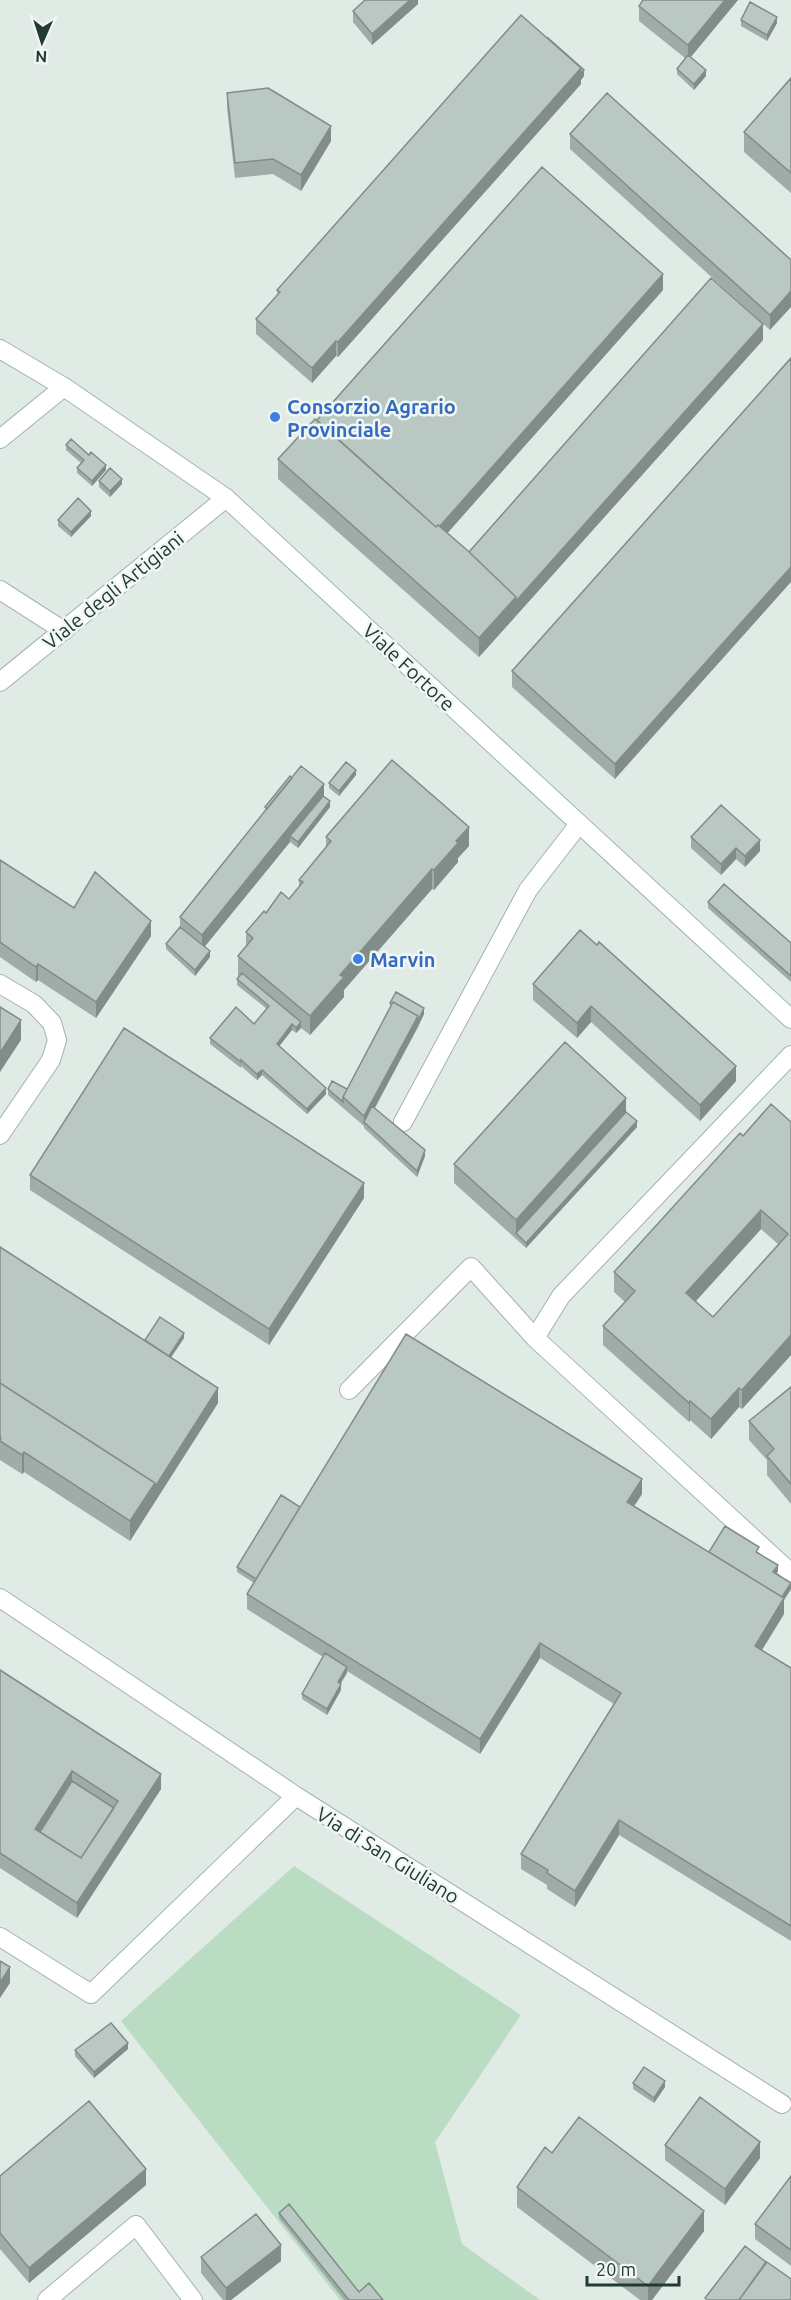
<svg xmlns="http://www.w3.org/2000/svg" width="791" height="2300" font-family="Ubuntu,sans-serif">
	<rect width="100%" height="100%" fill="#e0ebe6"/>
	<!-- green -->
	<path fill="#badcc2" d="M294,1866L521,2015L435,2142L462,2244L540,2300H340L121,2021Z"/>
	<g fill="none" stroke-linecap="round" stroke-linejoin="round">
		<!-- street casing -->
		<g stroke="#a3b3ad" stroke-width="20">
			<path id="street" d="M0,439L64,387
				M0,590L64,631
				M0,682L226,498
				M0,984L34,1004L52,1023L57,1040L51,1060L0,1135
				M403,1122L528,890L579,824
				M535,1338L561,1296L791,1055
				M349,1390L471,1267L535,1338L791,1573
				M0,1598L296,1796L782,2104
				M0,1937L91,1994L296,1796
				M47,2300L136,2225L193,2300"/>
		</g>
		<!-- secondary casing -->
		<g stroke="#9fb6ad" stroke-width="20">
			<path id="secondary" d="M0,349L64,387L226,498L791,1019"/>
		</g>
		<!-- street -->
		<use href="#street" stroke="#fff" stroke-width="18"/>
		<!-- secondary -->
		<use href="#secondary" stroke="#fff" stroke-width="18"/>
	</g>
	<!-- wall -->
	<path fill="#9faca7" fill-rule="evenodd" d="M418,0V4L372,45L353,22V11Z
		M643,0H738L691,57L706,76L694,90L677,74V69L685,58L639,21V6Z
		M741,20L777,23L767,41L741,26Z
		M584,76L581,80V84L338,357L336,356L312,383L256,334V319L277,295V290Z
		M791,78V193L744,152V132Z
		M227,93L331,141L301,191L273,174L235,178L227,108Z
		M570,134L791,260L770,330L570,149Z
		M663,290L447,533L469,552L763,340L479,657L278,479V459L317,420Z
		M791,358L615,779L512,687V671Z
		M66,445L106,470L92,486L77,473V468L81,463L66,450Z
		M99,481L122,484L110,497L99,487Z
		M91,516L71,537L58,526V520Z
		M356,775L339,796L329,788V783Z
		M324,797L330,807L298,848L290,842L204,947L210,957L195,976L166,949V944L180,927V917L265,811V807Z
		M326,837L469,846L458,858V862L434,890L432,889L344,990V997L310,1035L301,1028L296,1033L292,1030L279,1046L326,1094L307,1114L262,1075L257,1080L241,1066V1068L210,1044V1038L254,1024L267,1009L237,985V979L239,977L238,975V956L246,946V932L266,913L289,899L299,887V880L326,847Z
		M691,837L760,851L745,867L736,859L721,875L691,848Z
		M0,860L74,908L151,936L96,1018L38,980L36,982L0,957Z
		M708,902L791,943V982L708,908Z
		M580,930L736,1081L700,1121L591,1022L577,1038L533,1000V984Z
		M390,1003L424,1014L375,1108L425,1156L417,1177L364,1128V1126L328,1095V1089H347L390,1008Z
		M626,1112L637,1127L526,1248L454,1183V1164Z
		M791,1122V1355L742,1409L739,1407L711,1439L690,1420L689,1422L603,1345V1326L625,1302L614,1292V1272L743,1136ZM761,1229L778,1244L713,1317L696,1301Z
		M30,1175L364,1198L269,1345L30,1190Z
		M0,1247L145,1340L184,1338L171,1357L218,1403L130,1541L24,1472L22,1474L0,1460Z
		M791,1387V1504L767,1475V1460L749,1440V1421Z
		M642,1494L634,1506L709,1552H759V1553L778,1571L776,1574L791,1589L784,1600V1614L762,1650L791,1668V1941L619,1835L575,1907L547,1889V1885L521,1869V1854L614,1704L540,1658L480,1754L347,1671L340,1684L341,1690L327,1715L302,1699V1694L323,1657L247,1609V1594L254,1583L237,1572V1567L300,1507Z
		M0,1670L161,1789L77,1918L0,1868Z
		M128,2049L94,2078L75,2056V2050Z
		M633,2083L665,2087L654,2103L633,2089Z
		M665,2145L760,2158L725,2205L665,2160Z
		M552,2153L704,2231L652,2300H640L517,2207V2187Z
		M0,2176L146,2185L29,2283L0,2249Z
		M791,2176V2266L755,2239V2224Z
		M279,2213L359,2292L383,2300H344L279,2218Z
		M201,2257L281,2261L231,2300H223L201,2273Z"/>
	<!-- shaded-wall -->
	<path fill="#828c88" d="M410,0H418V4L372,45V34Z
		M725,0H738L688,60V45Z
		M777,17V23L767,41V35Z
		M581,68L584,70V76L581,80V84L338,357V342Z
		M706,70V76L694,90V84Z
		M331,126V141L301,191V175Z
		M663,274V290L436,546V531Z
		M791,291V307L770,330V315Z
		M763,324V340L479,657V638Z
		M336,341V356L312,383V368Z
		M106,465V470L92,486V481Z
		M122,479V484L110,497V491Z
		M91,511V516L71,537V532Z
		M791,567V582L615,779V764Z
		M356,770V775L339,796V791Z
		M324,784V800L290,836V842L202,950V935Z
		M330,801V807L298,848V842Z
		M469,827V846L458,858V862L434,890V870L456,841Z
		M760,840V851L745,867V856Z
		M736,848V859L721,875V864Z
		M432,869V889L344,990V997L310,1035V1016L340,975Z
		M151,921V936L96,1018V1002Z
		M210,951V957L195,976V970Z
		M38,964V980L36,982V967Z
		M591,1006V1022L577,1038V1023Z
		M424,1008V1014L418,1027L366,1124L364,1123V1116L418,1016Z
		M21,1020V1040L0,1072V1053Z
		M301,1022V1028L296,1033V1028Z
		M292,1024V1030L277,1049V1044Z
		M736,1066V1081L700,1121V1105Z
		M262,1070V1075L257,1080V1074Z
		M326,1088V1094L307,1114V1109Z
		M626,1098V1118L516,1233V1239V1220Z
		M637,1121V1127L526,1248V1243Z
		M425,1150V1156L417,1177V1171Z
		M364,1183V1198L269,1345V1329Z
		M761,1210V1229L686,1312V1293Z
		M184,1333V1338L164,1368V1363Z
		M791,1335V1355L742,1409V1390Z
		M218,1388V1403L130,1541V1521Z
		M739,1388V1407L711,1439V1419Z
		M690,1401V1420L689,1422V1403Z
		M24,1452V1472L22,1474V1455Z
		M642,1479V1494L627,1517V1502Z
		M778,1565V1571L773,1578V1572Z
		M791,1583V1589L784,1600V1614L755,1661V1646Z
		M540,1643V1658L480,1754V1739Z
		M347,1667V1673L338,1688V1682Z
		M341,1684V1690L327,1715V1709Z
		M72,1771V1787L38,1840L35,1829Z
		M161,1774V1789L77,1918V1903Z
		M619,1820V1835L575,1907V1891Z
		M10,1967V1983L0,1998V1983Z
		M128,2043V2049L94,2078V2072Z
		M665,2081V2087L654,2103V2098Z
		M760,2142V2158L725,2205V2189Z
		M146,2169V2185L29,2283V2268Z
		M704,2211V2231L652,2300H648V2286Z
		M281,2245V2261L231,2300H226V2288Z"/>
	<!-- building -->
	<path fill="#b9c8c2" stroke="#828c88" stroke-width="1.5" fill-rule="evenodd" d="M365,0H410L372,34L353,11Z
		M643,0H725L688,45L639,6Z
		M750,2L777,17L767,35L741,20Z
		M521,15L581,68L338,342L336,341L312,368L256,319L280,292L277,290Z
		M547,37L584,70L581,75V68Z
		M688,55L706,70L694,84L677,69Z
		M791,78V173L744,132Z
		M268,88L331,126L301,175L273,159L235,163L227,93Z
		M607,93L791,260V291L770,315L570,134Z
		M542,167L663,274L440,526L438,525L436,527L317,420Z
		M711,278L763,324L516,601V597L469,552Z
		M791,358V567L615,764L512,671Z
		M315,419L436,527L438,525L467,550L516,597L479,638L278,459Z
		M71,439L89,455L91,452L106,465L92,481L77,468L84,460L66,445Z
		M110,468L122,479L110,491L99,481Z
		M78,498L91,511L71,532L58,520Z
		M392,760L469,827L456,841L458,843L434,870L432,869L340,975L344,977L310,1016L238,956L253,938L246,932L264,911L266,913L281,892L289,899L303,882L299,880L331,841L326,837Z
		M346,762L356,770L339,791L329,783Z
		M301,766L324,784L202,935L180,917Z
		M290,776L292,778L267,809L265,807Z
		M323,796L330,801L298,842L290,836Z
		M721,805L760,840L745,856L736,848L721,864L691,837Z
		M0,860L74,908L95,872L151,921L96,1002L38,964L36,967L0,942Z
		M724,884L791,943V976L708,902Z
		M180,927L210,951L195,970L166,944Z
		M580,930L597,945L599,942L736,1066L700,1105L591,1006L577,1023L533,984Z
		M242,973L301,1022L296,1028L292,1024L277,1044L326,1088L307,1109L262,1070L257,1074L241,1060V1062L210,1038L236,1007L254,1024L269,1006L237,979Z
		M396,992L424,1008L418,1021V1016L393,1002L392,1004L390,1003Z
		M393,1002L418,1016L364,1116L343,1097Z
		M0,1007L21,1020L0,1053Z
		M124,1028L364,1183L269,1329L30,1175Z
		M565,1042L626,1098L516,1220L454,1164Z
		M332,1081L347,1089L343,1097V1102L328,1089Z
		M771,1104L791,1122V1335L742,1390L739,1388L711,1419L690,1401L689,1403L603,1326L635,1291L614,1272L740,1133L743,1136ZM761,1210L788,1234L713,1317L686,1293Z
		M372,1106L425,1150L417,1171L364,1122Z
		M626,1112L637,1121L526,1243L516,1233Z
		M0,1247L218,1388L155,1487V1483L0,1383Z
		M160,1317L184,1333L169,1356L145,1340Z
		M406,1334L642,1479L627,1502L784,1598L755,1646L791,1668V1926L619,1820L575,1891L547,1873L548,1870L521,1854L621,1693L540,1643L480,1739L247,1594Z
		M0,1383L155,1483L130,1521L24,1452L22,1455L0,1441L1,1438L0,1437Z
		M791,1387V1484L767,1456L774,1449L749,1421Z
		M281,1495L300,1507L256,1579L237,1567Z
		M725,1526L759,1547L756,1552L778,1565L773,1572L791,1583L782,1597L709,1552Z
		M325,1653L347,1667L338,1682L341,1684L327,1709L302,1694Z
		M0,1670L161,1774L77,1903L0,1853ZM72,1771L118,1801L81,1858L35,1829Z
		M72,1781L114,1808L81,1858L40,1832Z
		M0,1961L10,1967L0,1983Z
		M111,2023L128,2043L94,2072L75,2050Z
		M644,2067L665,2081L654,2098L633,2083Z
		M700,2097L760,2142L725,2189L665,2145Z
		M89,2101L146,2169L29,2268L0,2233V2176Z
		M579,2117L704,2211L648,2286L517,2187L545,2147L552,2153Z
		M791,2176V2250L755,2224Z
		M289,2204L359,2292L369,2283L383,2300H349L279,2213Z
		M256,2214L281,2245L226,2288L201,2257Z
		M745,2246L766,2262L739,2300H707L705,2298Z
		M767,2262L791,2279V2300H739Z"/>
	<!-- markers -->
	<g fill="#3f7fe0" stroke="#f1f7f4" stroke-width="2">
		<circle cx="275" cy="417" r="6"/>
		<circle cx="358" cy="959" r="6"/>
	</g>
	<g text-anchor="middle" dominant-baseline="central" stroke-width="5" stroke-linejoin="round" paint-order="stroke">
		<!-- shop labels -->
		<g font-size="20" font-weight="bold" fill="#366cbe" stroke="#f1f7f4" text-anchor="start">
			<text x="287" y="406">Consorzio Agrario<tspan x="287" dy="23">Provinciale</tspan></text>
			<text x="370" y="959">Marvin</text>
		</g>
		<!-- street labels -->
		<g font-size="20" fill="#213b33" stroke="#f1f7f4">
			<text transform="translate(113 590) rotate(-39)">Viale degli Artigiani</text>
			<text transform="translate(409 667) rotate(43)">Viale Fortore</text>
			<text transform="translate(388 1855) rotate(32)">Via di San Giuliano</text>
		</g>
	</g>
	<!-- north arrow -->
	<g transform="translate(42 42) rotate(183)" stroke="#f1f7f4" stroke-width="4.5" paint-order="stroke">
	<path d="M0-4.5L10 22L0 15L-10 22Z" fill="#213b33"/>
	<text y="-9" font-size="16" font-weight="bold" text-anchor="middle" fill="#213b33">N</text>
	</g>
	<!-- scale -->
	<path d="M587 2276v9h92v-9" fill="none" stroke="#213b33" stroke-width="3"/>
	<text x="596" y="2276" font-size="18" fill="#213b33" stroke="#f1f7f4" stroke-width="4.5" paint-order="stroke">20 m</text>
</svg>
